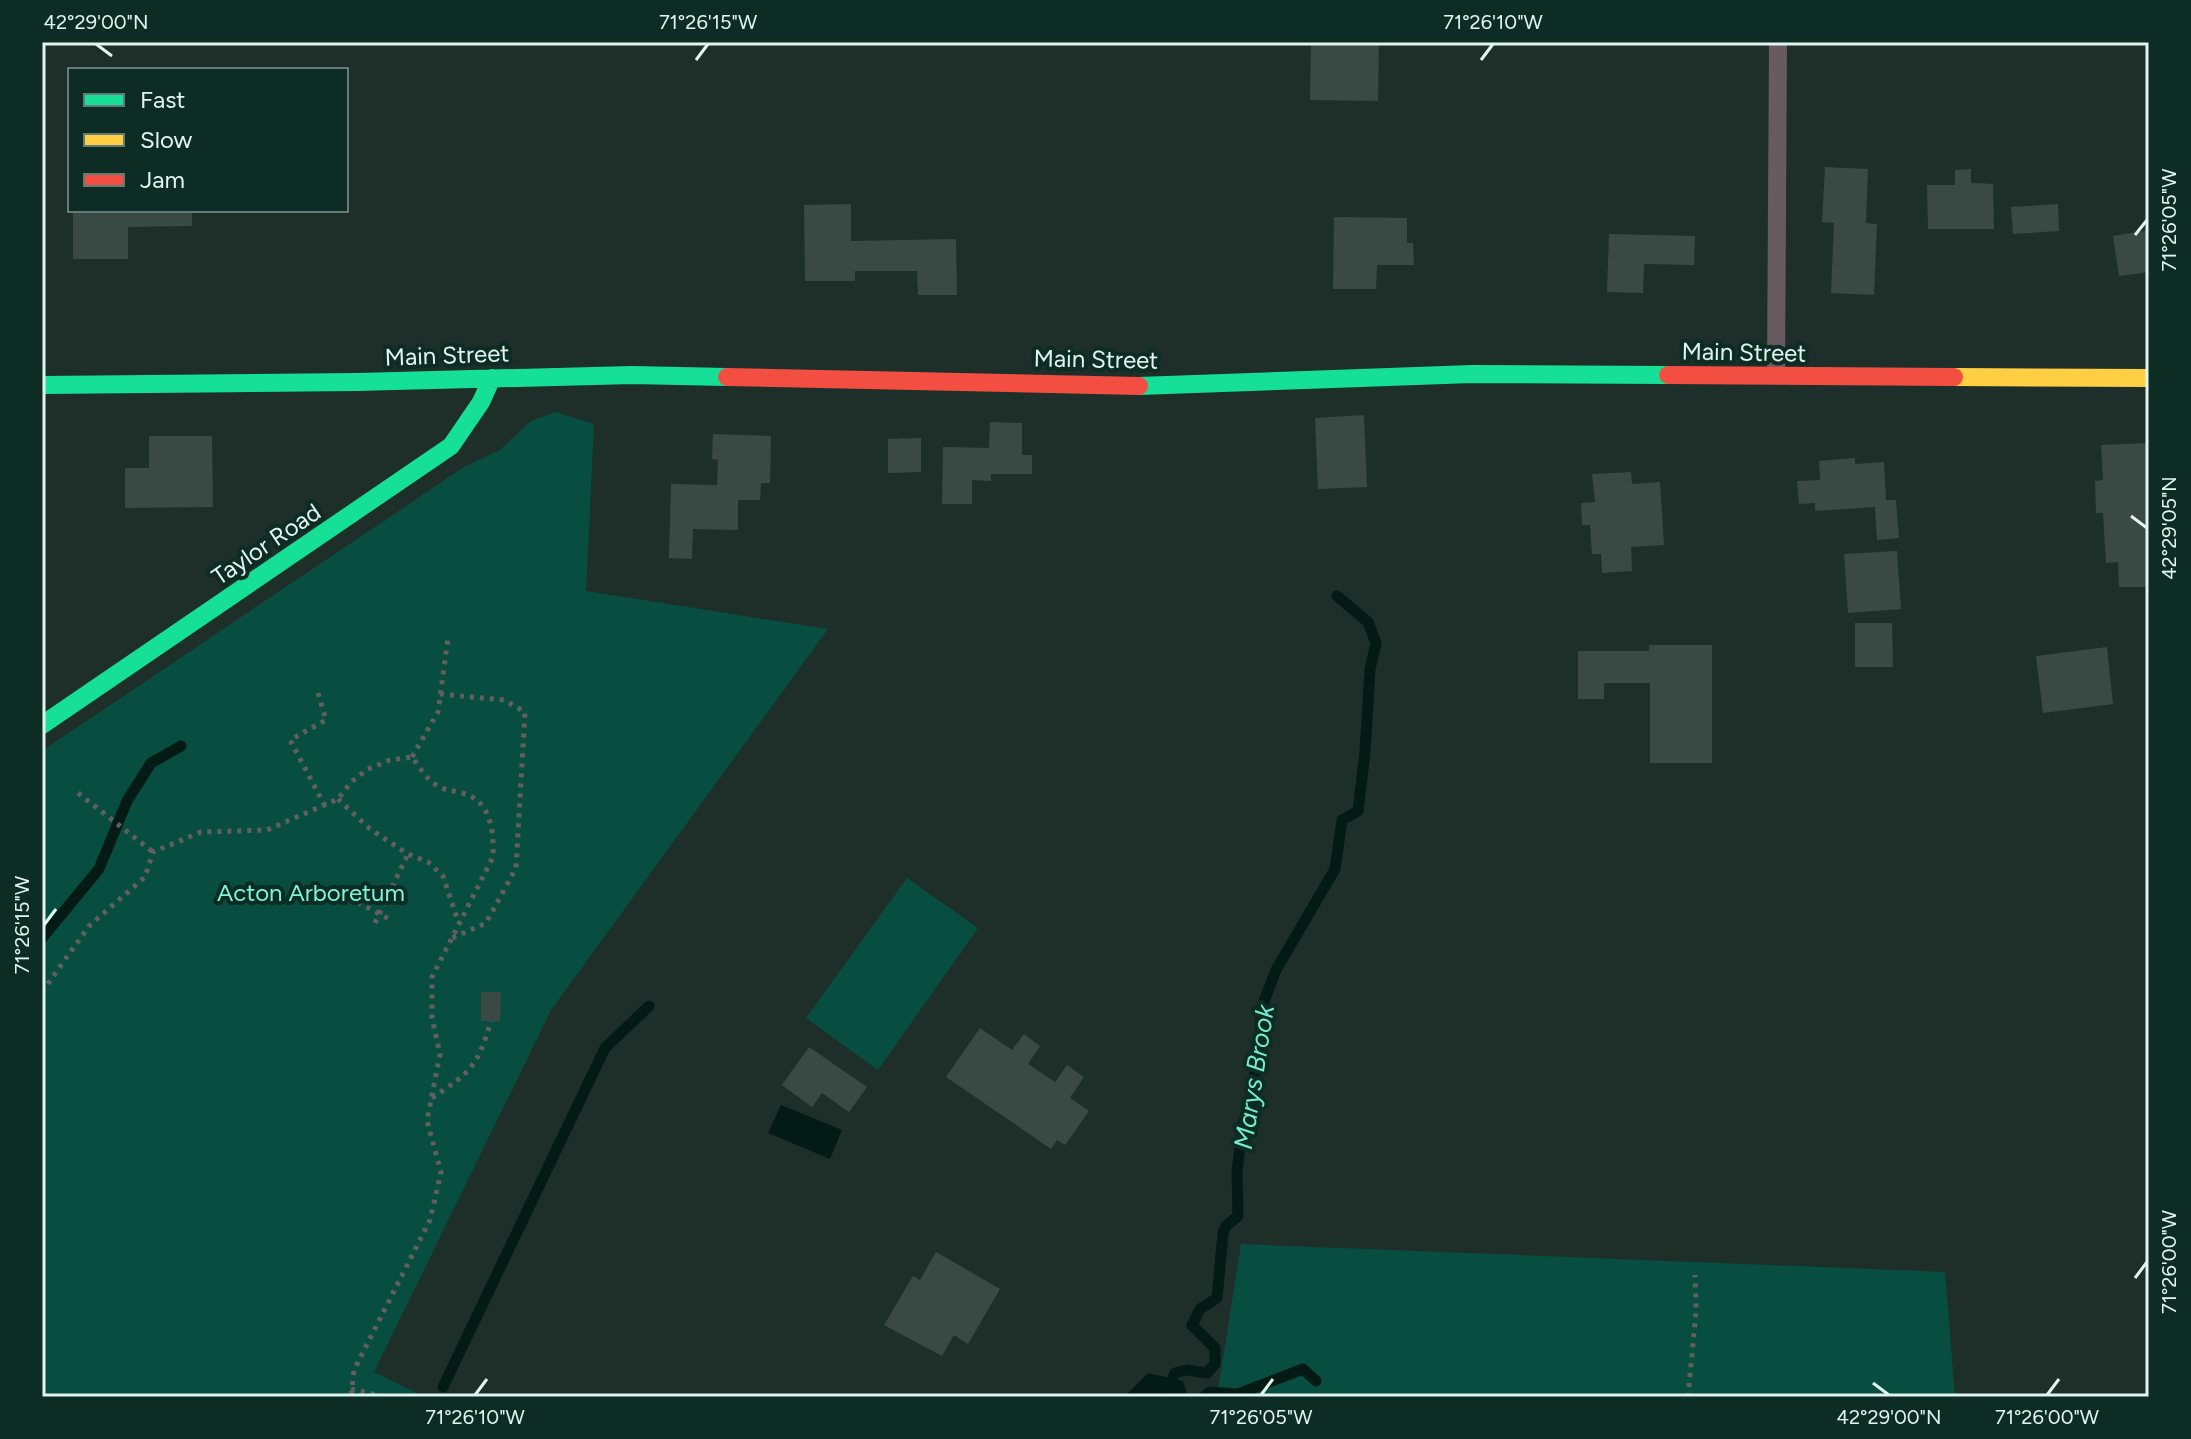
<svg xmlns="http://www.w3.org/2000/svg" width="2191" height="1439" font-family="Figtree,sans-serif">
	<rect width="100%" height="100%" fill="#1e2f2a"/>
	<!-- green -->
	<path fill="#074e40" d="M555,412L594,424L586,591L828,629L551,1010L374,1372L425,1397H42V751L464,467L500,450L531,421Z
		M907,878L978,928L878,1070L806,1018Z
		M1241,1244L1945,1272L1955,1397H1217Z"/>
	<!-- water -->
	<path fill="#041b15" d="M781,1105L842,1130L830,1159L768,1133Z
		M1148,1373L1183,1381L1188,1397H1124Z"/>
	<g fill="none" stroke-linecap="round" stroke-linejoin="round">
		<!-- stream -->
		<path stroke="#041b15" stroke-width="11" d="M42,938L99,869L127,801L151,763L181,746
			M443,1387L605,1048L649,1006
			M1165,1397L1175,1373L1187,1370L1207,1373L1215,1364V1348L1192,1325L1200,1309L1217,1298L1223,1233L1226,1226L1238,1216L1237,1173L1242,1126L1250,1105L1260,1044L1261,1009L1276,970L1335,869L1342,820L1358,811L1365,752L1370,669L1376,643L1368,622L1337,596
			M1204,1397L1210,1392L1238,1394L1303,1369L1316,1381"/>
	</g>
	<!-- building -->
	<path fill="#3b4945" d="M1311,44H1379L1378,101L1310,100Z
		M1825,167L1868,169L1866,223L1877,224L1874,295L1831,293L1834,223L1822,222Z
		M1971,169V183L1993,184L1994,229H1928L1927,185H1955V170Z
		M851,204V241L956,239L957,295H918L917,271H855V281H805L804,205Z
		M2058,204L2059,231L2013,234L2011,207Z
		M73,210H192V226L128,227V259H73Z
		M1334,217L1407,218V243H1413L1414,265H1377L1376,289H1333Z
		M2149,230V272L2119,276L2113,236Z
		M1609,234L1695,236L1694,265L1644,264L1643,293L1607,292Z
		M1364,415L1367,487L1318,489L1315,418Z
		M990,422L1022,423V455H1032V474H991V481L972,480V504H942L943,447L989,448Z
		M713,434L771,436L770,483H761L760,500H738V530L693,529L692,559L669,558L671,484L717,485L718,460L712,459Z
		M149,436H212L213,507L125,508V468H149Z
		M921,438V472L888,473V439Z
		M2149,443V587H2119L2118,562L2106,563L2103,513H2096L2095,481L2103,480L2101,445Z
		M1855,458V464L1884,462L1886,500H1896L1899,538L1877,540L1875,507L1815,511V503L1799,504L1797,481L1820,480L1819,461Z
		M1631,472L1632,484L1660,482L1664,545L1631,547L1632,571L1602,573L1601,554H1592L1590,525H1582L1581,503L1595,502L1592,474Z
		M1897,551L1901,609L1848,613L1844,554Z
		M1855,623H1892L1893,667H1855Z
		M1649,645H1712V763H1650V683H1604V699H1578V651H1649Z
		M2107,647L2113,704L2043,713L2036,656Z
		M481,992H501L500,1021H481Z
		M980,1028L1012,1050L1024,1034L1040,1046L1028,1064L1055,1082L1067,1065L1084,1077L1070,1098L1089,1111L1065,1145L1057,1140L1051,1149L946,1077Z
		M809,1047L867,1087L849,1112L822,1093L812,1107L782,1085Z
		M936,1252L1000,1289L968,1344L954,1335L942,1356L884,1325L913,1276L920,1280Z"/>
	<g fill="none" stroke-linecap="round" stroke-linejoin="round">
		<!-- path -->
		<path stroke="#615f60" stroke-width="5" stroke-dasharray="4 6" stroke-linecap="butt" d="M318,693L326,720L290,740L325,806
			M440,694L504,700L525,712L516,868L486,923L450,939
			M412,757L438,712L448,638
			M78,793L153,852
			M338,799L370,829L408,854L428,862L443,876L458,921
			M340,893L393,921
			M375,923L408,854
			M42,992L89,926L145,877L153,852L201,832L267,830L338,799L351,782L368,769L390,760L412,757C418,765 424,775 432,782C441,790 451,790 462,793C491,800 494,832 493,857L432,977V1018L440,1054L427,1121L441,1172L430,1220L354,1370L351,1397
			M432,1098C472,1071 477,1067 491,1021
			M351,1389L386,1397
			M1688,1397L1696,1311L1695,1275"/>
		<!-- lane -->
		<path stroke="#675b60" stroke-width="18" d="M1776,375L1778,42"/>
		<!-- fast -->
		<path stroke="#16e098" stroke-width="18" d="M42,385L357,382L632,375L727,377
			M1139,386L1472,374L1668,375
			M42,725L451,446L481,402L492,378"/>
		<!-- slow -->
		<path stroke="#ffcf43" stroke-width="18" d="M1954,377L2149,378"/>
		<!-- jam -->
		<path stroke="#f24e42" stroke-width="18" d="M1668,375L1954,377
			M727,377L1139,386"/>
	</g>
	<!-- ticks -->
	<path fill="none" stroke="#e2f4ee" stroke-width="3" d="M96,44L112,56M696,60L708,44M1481,60L1493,44M2135,235L2147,220M2131,516L2147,528M44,925L56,909M2135,1278L2147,1262M1873,1383L1889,1395M475,1395L487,1379M1261,1395L1273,1379M2047,1395L2059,1379"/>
	<g text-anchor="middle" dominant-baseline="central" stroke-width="8" stroke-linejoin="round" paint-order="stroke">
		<!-- street labels -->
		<g font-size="24" fill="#e2f4ee" stroke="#0c2c24">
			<text transform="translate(1744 352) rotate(1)">Main Street</text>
			<text transform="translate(447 355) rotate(-2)">Main Street</text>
			<text transform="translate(1096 359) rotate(1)">Main Street</text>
			<text transform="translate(266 544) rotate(-34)">Taylor Road</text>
		</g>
		<!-- park labels -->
		<g font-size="24" fill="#7ff4d6" stroke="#0c2c24">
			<text x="311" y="892">Acton Arboretum</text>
		</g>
		<!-- water labels -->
		<g font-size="26" font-style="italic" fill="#76eccd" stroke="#0c2c24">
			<text transform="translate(1254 1077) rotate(-81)">Marys Brook</text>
		</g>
	</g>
	<!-- border -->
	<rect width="2191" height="1439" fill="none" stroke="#0c2c24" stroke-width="88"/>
	<!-- legend -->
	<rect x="68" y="68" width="280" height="144" fill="#0c2c24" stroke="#627c75" stroke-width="2"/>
	<rect x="84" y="94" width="40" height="12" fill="#16e098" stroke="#627c75" stroke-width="2"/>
	<text x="140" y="108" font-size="24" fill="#e2f4ee">Fast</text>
	<rect x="84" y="134" width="40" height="12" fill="#ffcf43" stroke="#627c75" stroke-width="2"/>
	<text x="140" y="148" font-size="24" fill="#e2f4ee">Slow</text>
	<rect x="84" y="174" width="40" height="12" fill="#f24e42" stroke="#627c75" stroke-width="2"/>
	<text x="140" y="188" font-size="24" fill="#e2f4ee">Jam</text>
	<rect x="44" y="44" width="2103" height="1351" fill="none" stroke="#e2f4ee" stroke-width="3"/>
	<g font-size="20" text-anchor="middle" fill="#e2f4ee">
		<text x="96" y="29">42°29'00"N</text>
		<text x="708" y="29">71°26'15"W</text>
		<text x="1493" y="29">71°26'10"W</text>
		<text transform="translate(2169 220) rotate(-90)" y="7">71°26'05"W</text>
		<text transform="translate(2169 528) rotate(-90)" y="7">42°29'05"N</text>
		<text transform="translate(22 925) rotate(-90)" y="7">71°26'15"W</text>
		<text transform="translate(2169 1262) rotate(-90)" y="7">71°26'00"W</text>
		<text x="475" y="1424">71°26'10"W</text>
		<text x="1261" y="1424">71°26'05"W</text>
		<text x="1889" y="1424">42°29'00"N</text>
		<text x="2047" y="1424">71°26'00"W</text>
	</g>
</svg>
